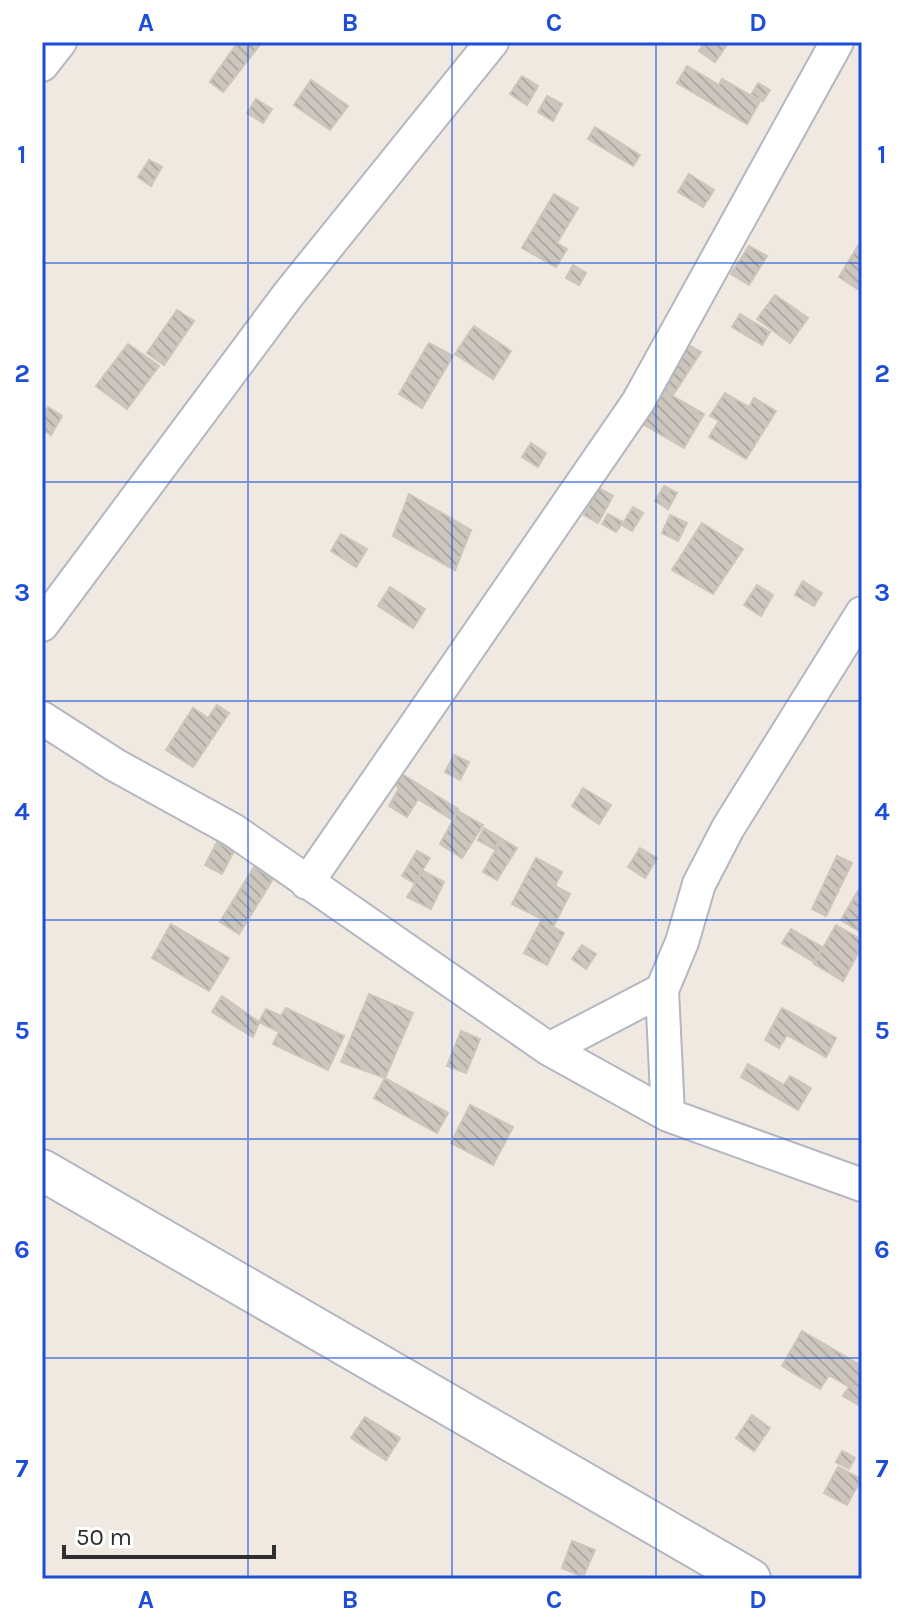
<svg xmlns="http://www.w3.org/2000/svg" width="904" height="1621" font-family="Karla,sans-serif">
	<defs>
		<pattern id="building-back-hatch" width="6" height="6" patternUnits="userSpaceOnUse" patternTransform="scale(2)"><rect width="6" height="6" fill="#cbc7bf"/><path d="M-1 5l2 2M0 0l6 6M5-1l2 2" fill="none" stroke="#afaba4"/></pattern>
	</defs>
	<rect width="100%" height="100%" fill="#efe9e1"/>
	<!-- building -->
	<path fill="url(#building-back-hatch)" stroke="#cbc5ba" stroke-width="2" d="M238,42H262L223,92L210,82Z
		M705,42H729L715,62L699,51Z
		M687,66L719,85L722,79L760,101L747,124L677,83Z
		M522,76L538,86L527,105L510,94Z
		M311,80L348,106L330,130L294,105Z
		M758,83L770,90L763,101L751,95Z
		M547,96L562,104L553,121L538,112Z
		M256,99L272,109L263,123L247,113Z
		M595,127L640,155L633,166L588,139Z
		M149,160L162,167L151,186L138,177Z
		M689,174L714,190L703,207L678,192Z
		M554,194L578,208L557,243L567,249L556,267L522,248Z
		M861,241H862V292L839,277Z
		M749,246L767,256L749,285L731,274Z
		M573,265L586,273L579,285L566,278Z
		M775,295L808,318L790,343L757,319Z
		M177,310L194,321L164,365L147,353Z
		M740,314L770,332L762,345L732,327Z
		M474,326L511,351L493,379L455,354Z
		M429,343L453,356L422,408L399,394Z
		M128,344L159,366L127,409L96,386Z
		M687,344L701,352L673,395L660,387Z
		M659,388L704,414L684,448L639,422Z
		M725,393L749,407L754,398L776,411L746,459L709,437L719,421L710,416Z
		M48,407L62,416L51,435L42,429V417Z
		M531,443L546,453L538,467L522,457Z
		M664,486L677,493L668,509L655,501Z
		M599,488L613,496L598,523L584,515Z
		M409,494L471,530L455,570L393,536Z
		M633,507L643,513L632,531L622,525Z
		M608,514L623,522L616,532L602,524Z
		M670,515L687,523L678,541L662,533Z
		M702,523L743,549L713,594L672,570Z
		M341,534L367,549L356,567L331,551Z
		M803,581L822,593L814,606L795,595Z
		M757,585L773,595L761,616L744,605Z
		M390,587L425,609L413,628L378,606Z
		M217,705L229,713L193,767L166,750L193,708L208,718Z
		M454,755L469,762L460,780L445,772Z
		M402,774L458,809L451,819L418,799L407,817L389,806L399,788L395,785Z
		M583,788L611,805L599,824L572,806Z
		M458,811L483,825L462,858L440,844Z
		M484,828L501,838L494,849L478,840Z
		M502,839L517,848L497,880L483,872Z
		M217,842L234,851L222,874L205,865Z
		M640,848L657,858L645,878L628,867Z
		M417,851L430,858L414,883L402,876Z
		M837,856L852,863L826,916L812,909Z
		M536,858L562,872L555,886L570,894L553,927L564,933L547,965L524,953L542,919L512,904Z
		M254,867L273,879L239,934L220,922Z
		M423,871L444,882L431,909L407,897Z
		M862,884V933L841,920Z
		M171,924L229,958L209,991L152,958Z
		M836,925L862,940V946L843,981L814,964Z
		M791,929L822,947L814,962L782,943Z
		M582,945L596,954L586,969L572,959Z
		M369,994L413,1013L385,1078L341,1062Z
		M222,996L259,1022L253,1037L212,1012Z
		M286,1008L344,1036L328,1070L273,1044L279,1032L259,1022L266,1009L281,1016Z
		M782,1008L836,1038L826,1057L787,1035L779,1048L765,1040Z
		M461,1031L480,1039L466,1073L447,1066Z
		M748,1064L784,1085L790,1076L811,1088L798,1110L741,1077Z
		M385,1078L448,1113L437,1133L374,1098Z
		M470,1105L513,1127L493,1165L451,1143Z
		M802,1331L862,1366V1407L843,1396L849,1387L829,1375L820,1389L782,1366Z
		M752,1415L770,1428L754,1451L736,1438Z
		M365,1417L400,1438L386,1460L351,1438Z
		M842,1451L855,1458L849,1469L836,1462Z
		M838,1467L861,1479L847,1505L824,1493Z
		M572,1541L595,1550L583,1577L562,1568Z"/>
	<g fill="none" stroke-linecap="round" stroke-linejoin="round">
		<!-- minor casing -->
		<g stroke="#b4b7c1" stroke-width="36">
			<path id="minor" d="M42,65L60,42
				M42,625L288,295L492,42
				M42,718L115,765L233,830L549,1049L668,1115L862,1185
				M307,883L638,402L837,42
				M662,990L668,1115
				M549,1049L662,990L682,942L699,884L728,828L862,613"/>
		</g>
		<!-- tertiary casing -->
		<g stroke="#b4b7c1" stroke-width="44">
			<path id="tertiary" d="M42,1170L750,1579"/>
		</g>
		<!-- minor -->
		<use href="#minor" stroke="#fff" stroke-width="32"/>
		<!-- tertiary -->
		<use href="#tertiary" stroke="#fff" stroke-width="40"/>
	</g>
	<!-- grid -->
	<path fill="none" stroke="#1d4ed8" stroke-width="2" stroke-opacity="0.55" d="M248,42V1579M452,42V1579M656,42V1579M42,263H862M42,482H862M42,701H862M42,920H862M42,1139H862M42,1358H862"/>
	<!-- border -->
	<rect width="904" height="1621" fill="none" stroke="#ffffff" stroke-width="88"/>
	<!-- scale -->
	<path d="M64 1545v12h210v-12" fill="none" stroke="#2e2e2e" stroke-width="4"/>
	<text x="76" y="1545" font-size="24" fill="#2e2e2e" stroke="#ffffff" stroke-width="6" paint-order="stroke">50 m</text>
	<rect x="44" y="44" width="816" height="1533" fill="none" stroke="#1d4ed8" stroke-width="3"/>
	<g font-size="26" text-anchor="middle" font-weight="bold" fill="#1d4ed8">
		<text x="146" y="31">A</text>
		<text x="350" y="31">B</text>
		<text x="554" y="31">C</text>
		<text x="758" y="31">D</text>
		<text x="22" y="163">1</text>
		<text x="882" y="163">1</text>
		<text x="22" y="382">2</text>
		<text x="882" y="382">2</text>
		<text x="22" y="601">3</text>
		<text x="882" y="601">3</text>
		<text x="22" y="820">4</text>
		<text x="882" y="820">4</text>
		<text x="22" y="1039">5</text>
		<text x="882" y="1039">5</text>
		<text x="22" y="1258">6</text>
		<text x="882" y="1258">6</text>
		<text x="22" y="1477">7</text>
		<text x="882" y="1477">7</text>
		<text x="146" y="1608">A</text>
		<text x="350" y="1608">B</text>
		<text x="554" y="1608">C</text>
		<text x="758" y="1608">D</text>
	</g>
</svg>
